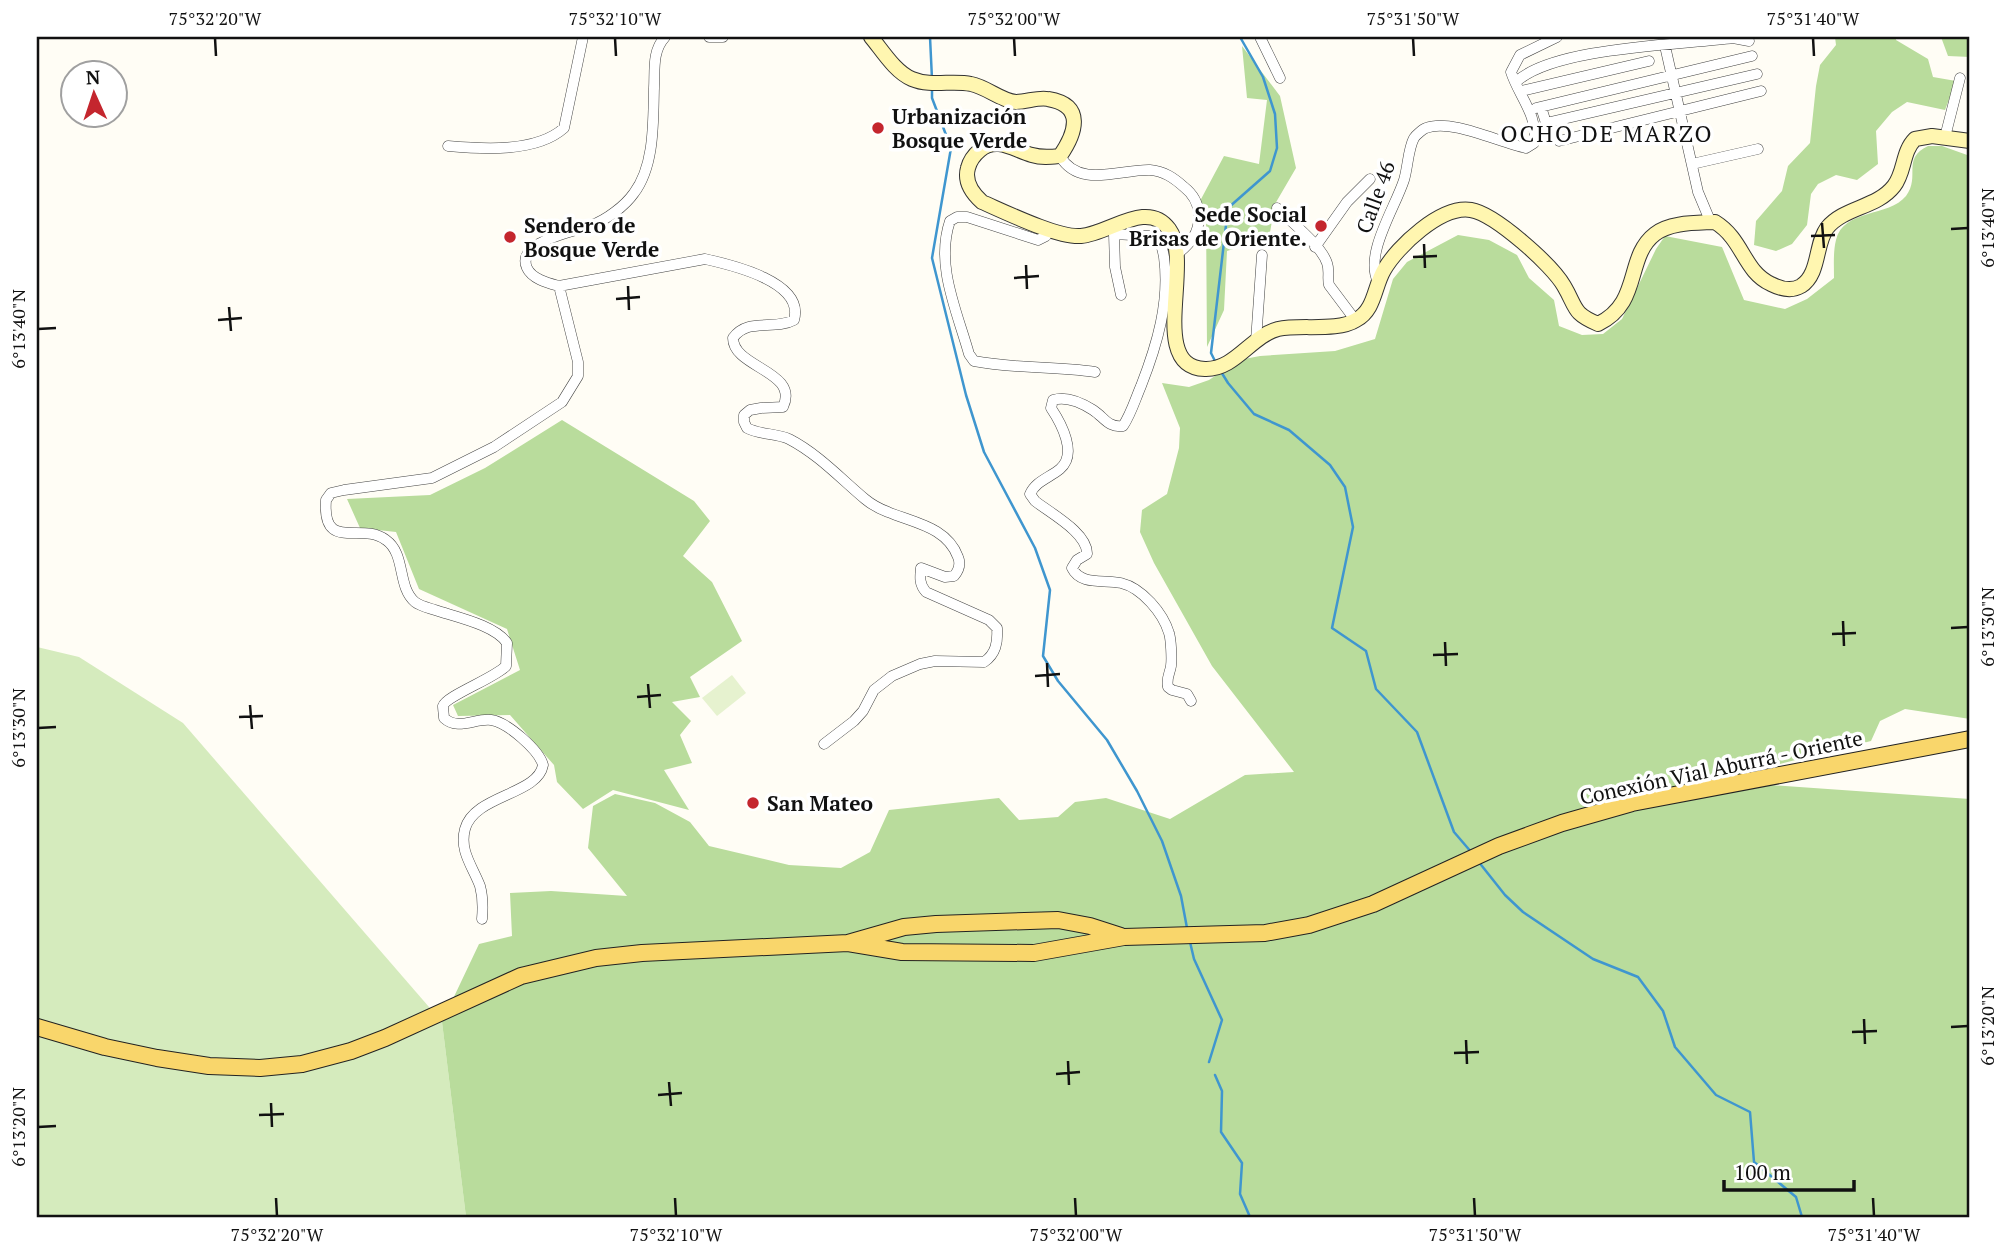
<svg xmlns="http://www.w3.org/2000/svg" width="2007" height="1254" font-family="'PT Serif',serif">
	<rect width="100%" height="100%" fill="#fffdf5"/>
	<!-- green -->
	<path fill="#d5ebbd" d="M37,647L79,657L183,723L442,1022L466,1217H37Z"/>
	<!-- forest -->
	<path fill="#b9dc9c" d="M1835,37H1896V40L1928,59L1933,77L1956,81L1945,110L1907,102L1892,112L1876,131L1878,164L1857,180L1836,175L1818,184L1811,194L1807,225L1792,244L1776,251L1754,245L1756,221L1782,191L1788,166L1810,143L1816,86L1820,65L1836,45Z
		M1941,37H1970V57L1948,56Z
		M1242,46L1280,96L1296,168L1275,204L1269,238L1227,251L1224,310L1207,347L1206,213L1200,201L1224,156L1259,164L1267,100L1247,98Z
		M1928,146H1942L1970,156V719L1905,709L1880,721L1871,741L1712,781L1970,799V1217H466L442,1022L479,944L512,936L510,893L551,891L627,896L588,848L593,806L615,794L655,803L690,822L709,846L789,865L841,868L870,852L889,810L999,798L1019,820L1058,817L1075,802L1106,798L1170,819L1245,775L1294,772L1212,666L1154,563L1140,532L1142,510L1167,494L1179,448L1180,428L1162,383L1189,387L1209,380L1239,360L1260,356L1335,351L1375,339L1393,279L1407,262L1458,235L1489,240L1517,255L1529,278L1554,300L1559,326L1582,335L1603,334L1622,319L1656,249L1665,236L1722,247L1744,300L1785,309L1807,299L1834,278C1834,266 1833,252 1836,240C1843,209 1889,217 1906,196C1921,176 1901,159 1928,146Z
		M562,420L694,501L710,521L683,556L712,582L742,641L690,677L700,697L672,702L691,721L680,735L692,763L664,770L689,810L613,790L583,809L557,782L554,765L510,715L458,716L453,705L520,670L507,629L419,589L396,532L360,528L347,499L430,495L485,468Z"/>
	<!-- pitch -->
	<path fill="#e6f2cf" d="M732,675L746,693L717,716L702,698Z"/>
	<g fill="none" stroke-linecap="round" stroke-linejoin="round">
		<!-- stream -->
		<path stroke="#3f96cf" stroke-width="2.5" d="M930,37L932,79
			M932,91V98L951,148L932,258L966,395L984,452L1035,548L1050,590L1043,656L1058,681L1107,740L1137,791L1162,841L1181,896L1187,928
			M1215,361L1211,353L1228,208L1270,171L1277,148L1275,114L1263,77L1240,37
			M1220,370L1228,383L1254,414L1289,430L1330,465L1345,487L1353,527L1332,628L1366,651L1376,689L1417,732L1454,832L1472,853
			M1478,861L1505,895L1523,912L1593,959L1638,977L1663,1011L1675,1047L1716,1095L1750,1112L1754,1162L1796,1197L1802,1217
			M1190,942L1194,959L1222,1020L1209,1062
			M1215,1075L1222,1091L1221,1132L1242,1163L1240,1194L1250,1217"/>
		<!-- street casing -->
		<g stroke="#444" stroke-width="11">
			<path id="street" d="M665,37C652,51 655,70 654,88C653,121 655,165 634,193C625,206 606,220 592,225C576,232 515,241 527,268C532,279 548,283 559,286L705,259C732,265 805,282 794,320C774,331 748,317 733,338C733,368 800,371 783,407L761,408L750,410L744,415V422L747,428C760,435 776,433 789,439C818,454 840,478 865,499C871,504 880,509 888,512C914,523 947,527 958,557C961,564 959,570 954,576L945,577L921,568C920,577 919,584 926,592L989,620L997,628C998,642 996,654 984,662L935,661L920,664L892,676L874,690L863,711L854,721L824,744
				M709,37H723
				M1260,37L1280,78
				M1665,46L1698,192L1711,223
				M1516,82C1553,47 1679,45 1733,38L1749,41
				M1521,91L1649,61
				M1541,107L1546,123L1757,74
				M1536,108L1752,56
				M1945,137L1960,78
				M1559,141L1761,91
				M448,146C482,149 536,153 564,128L583,37
				M1060,156C1079,189 1120,169 1150,170C1164,171 1174,178 1184,187C1193,194 1198,203 1199,214C1200,233 1190,244 1176,255
				M1692,164L1758,149
				M1277,208C1291,222 1321,245 1327,263C1330,271 1327,278 1329,285L1356,321
				M1113,226L1114,234L1150,236C1161,239 1162,247 1164,257C1170,302 1157,345 1141,386C1135,400 1131,414 1123,426C1108,428 1104,417 1093,410C1082,403 1066,396 1053,400L1051,408C1061,423 1078,454 1060,469C1049,478 1036,481 1030,494L1035,501C1050,513 1088,533 1087,554L1077,560L1072,568C1081,586 1104,579 1121,583C1142,588 1163,613 1169,633C1171,639 1172,659 1171,666C1170,673 1166,678 1168,687L1172,690L1187,694L1191,701
				M1048,228L1046,236L1038,240L967,217H957L950,221C935,265 957,311 969,354L974,361C1015,369 1055,366 1095,372
				M1114,234L1115,267L1121,295
				M1315,247L1347,202L1370,179
				M1378,282C1364,254 1395,208 1404,180C1408,167 1408,149 1414,138C1416,135 1423,129 1426,128C1451,118 1500,143 1526,148L1534,143C1539,116 1518,95 1511,72L1520,55L1557,37
				M1256,341L1262,255
				M482,919C483,908 483,897 480,886C473,867 459,851 465,829C474,795 538,795 543,765C539,750 507,722 491,720C475,718 458,731 444,718C444,716 443,709 443,706C446,696 495,678 506,666L507,643C495,625 456,617 435,610C429,608 420,606 415,602C397,587 406,554 386,540C361,521 322,553 326,500L331,493L344,490L432,478L494,447L562,402L578,376V362L559,286"/>
		</g>
		<!-- secondary casing -->
		<g stroke="#333" stroke-width="16">
			<path id="secondary" d="M871,37C882,50 895,72 912,79C931,87 952,80 971,84C987,87 1001,101 1016,102C1027,102 1038,97 1048,99C1085,105 1076,133 1060,156C1050,157 1042,158 1032,155C1014,150 997,136 980,150C974,155 970,160 968,168C964,182 972,193 982,202C1005,212 1058,238 1081,236C1109,234 1147,199 1169,229C1194,262 1147,367 1205,369C1235,370 1251,336 1278,329C1300,324 1337,332 1356,320C1375,310 1374,287 1384,270C1397,247 1441,205 1471,210C1495,214 1552,265 1564,286C1577,308 1572,313 1598,324C1642,303 1625,257 1655,234C1670,222 1697,223 1715,222C1744,240 1743,271 1771,284C1781,289 1791,292 1801,286C1820,274 1815,244 1827,228C1844,207 1877,208 1894,186C1905,172 1902,152 1915,139L1932,136L1970,141"/>
		</g>
		<!-- primary casing -->
		<g stroke="#222" stroke-width="18">
			<path id="primary" d="M848,943L902,952L1034,953L1124,937L1265,933L1309,925L1373,904L1499,846L1562,823L1632,803L1970,739
				M37,1027L105,1047L157,1058L209,1066L260,1068L302,1064L351,1051L385,1038L521,976L596,958L642,953L848,943L904,927L936,924L1058,920L1090,926L1121,936"/>
		</g>
		<!-- street -->
		<use href="#street" stroke="#fff" stroke-width="10"/>
		<!-- secondary -->
		<use href="#secondary" stroke="#fff6b0" stroke-width="14"/>
		<!-- primary -->
		<use href="#primary" stroke="#f9d66b" stroke-width="16"/>
	</g>
	<!-- ticks -->
	<path fill="none" stroke="#111" stroke-width="2.5" d="M215,38L216,56M615,38L616,56M1014,38L1015,56M1413,38L1414,56M1813,38L1814,56M1822,223L1824,248M1951,229L1968,228M1811,236L1835,235M1424,244L1425,268M1413,257L1437,256M1026,265L1027,289M1014,278L1039,276M628,286L629,310M616,299L640,297M229,307L231,331M218,320L242,318M38,329L56,328M1843,621L1844,646M1951,628L1968,627M1832,634L1856,633M1445,642L1446,666M1433,655L1458,654M1047,663L1048,687M1035,676L1060,674M648,684L650,708M637,697L661,695M250,705L252,729M239,717L263,716M38,728L56,727M1864,1019L1865,1044M1951,1027L1968,1026M1852,1032L1877,1031M1466,1040L1467,1064M1454,1053L1479,1052M1068,1061L1069,1085M1056,1074L1080,1072M669,1082L671,1106M658,1095L682,1093M271,1103L272,1127M259,1115L284,1114M38,1127L56,1126M276,1198L277,1216M675,1198L676,1216M1075,1198L1076,1216M1474,1198L1475,1216M1873,1198L1874,1216"/>
	<!-- markers -->
	<g fill="#c4262e" stroke="#fff" stroke-width="2.5">
		<circle cx="878" cy="128" r="7"/>
		<circle cx="1321" cy="226" r="7"/>
		<circle cx="510" cy="237" r="7"/>
		<circle cx="753" cy="803" r="7"/>
	</g>
	<g text-anchor="middle" dominant-baseline="central" stroke-width="7" stroke-linejoin="round" paint-order="stroke">
		<!-- poi labels -->
		<g font-size="21" font-weight="bold" fill="#111" stroke="#fff" text-anchor="start">
			<text x="892" y="116">Urbanización<tspan x="892" dy="24">Bosque Verde</tspan></text>
			<text x="1307" y="214" text-anchor="end">Sede Social<tspan x="1307" dy="24">Brisas de Oriente.</tspan></text>
			<text x="524" y="225">Sendero de<tspan x="524" dy="24">Bosque Verde</tspan></text>
			<text x="767" y="803">San Mateo</text>
		</g>
		<!-- street labels -->
		<g font-size="21" fill="#111" stroke="#fff">
			<text transform="translate(1375 197) rotate(-70)">Calle 46</text>
			<text transform="translate(1721 767) rotate(-12)">Conexión Vial Aburrá - Oriente</text>
		</g>
		<!-- neighbourhood labels -->
		<g font-size="23" letter-spacing="2" fill="#111" stroke="#fff">
			<text x="1607" y="133">OCHO DE MARZO</text>
		</g>
	</g>
	<!-- border -->
	<rect width="2007" height="1254" fill="none" stroke="#ffffff" stroke-width="77"/>
	<!-- north arrow -->
	<g transform="translate(94 94) rotate(357)"><circle r="33" fill="#ffffff" stroke="#a0a0a0" stroke-width="2"/>
	<path d="M0-5L12 26L0 18L-12 26Z" fill="#c4262e"/>
	<text y="-10" font-size="19" font-weight="bold" text-anchor="middle" fill="#111111">N</text>
	</g>
	<!-- scale -->
	<path d="M1724 1180v10h130v-10" fill="none" stroke="#111111" stroke-width="3.5"/>
	<text x="1734" y="1180" font-size="21" fill="#111111" stroke="#ffffff" stroke-width="5" paint-order="stroke">100 m</text>
	<rect x="38" y="38" width="1930" height="1178" fill="none" stroke="#111" stroke-width="2.5"/>
	<g font-size="18" text-anchor="middle" fill="#111">
		<text x="215" y="25">75°32'20"W</text>
		<text x="615" y="25">75°32'10"W</text>
		<text x="1014" y="25">75°32'00"W</text>
		<text x="1413" y="25">75°31'50"W</text>
		<text x="1813" y="25">75°31'40"W</text>
		<text transform="translate(1988 228) rotate(-90)" y="6">6°13'40"N</text>
		<text transform="translate(19 329) rotate(-90)" y="6">6°13'40"N</text>
		<text transform="translate(1988 627) rotate(-90)" y="6">6°13'30"N</text>
		<text transform="translate(19 728) rotate(-90)" y="6">6°13'30"N</text>
		<text transform="translate(1988 1026) rotate(-90)" y="6">6°13'20"N</text>
		<text transform="translate(19 1127) rotate(-90)" y="6">6°13'20"N</text>
		<text x="277" y="1241">75°32'20"W</text>
		<text x="676" y="1241">75°32'10"W</text>
		<text x="1076" y="1241">75°32'00"W</text>
		<text x="1475" y="1241">75°31'50"W</text>
		<text x="1874" y="1241">75°31'40"W</text>
	</g>
</svg>
